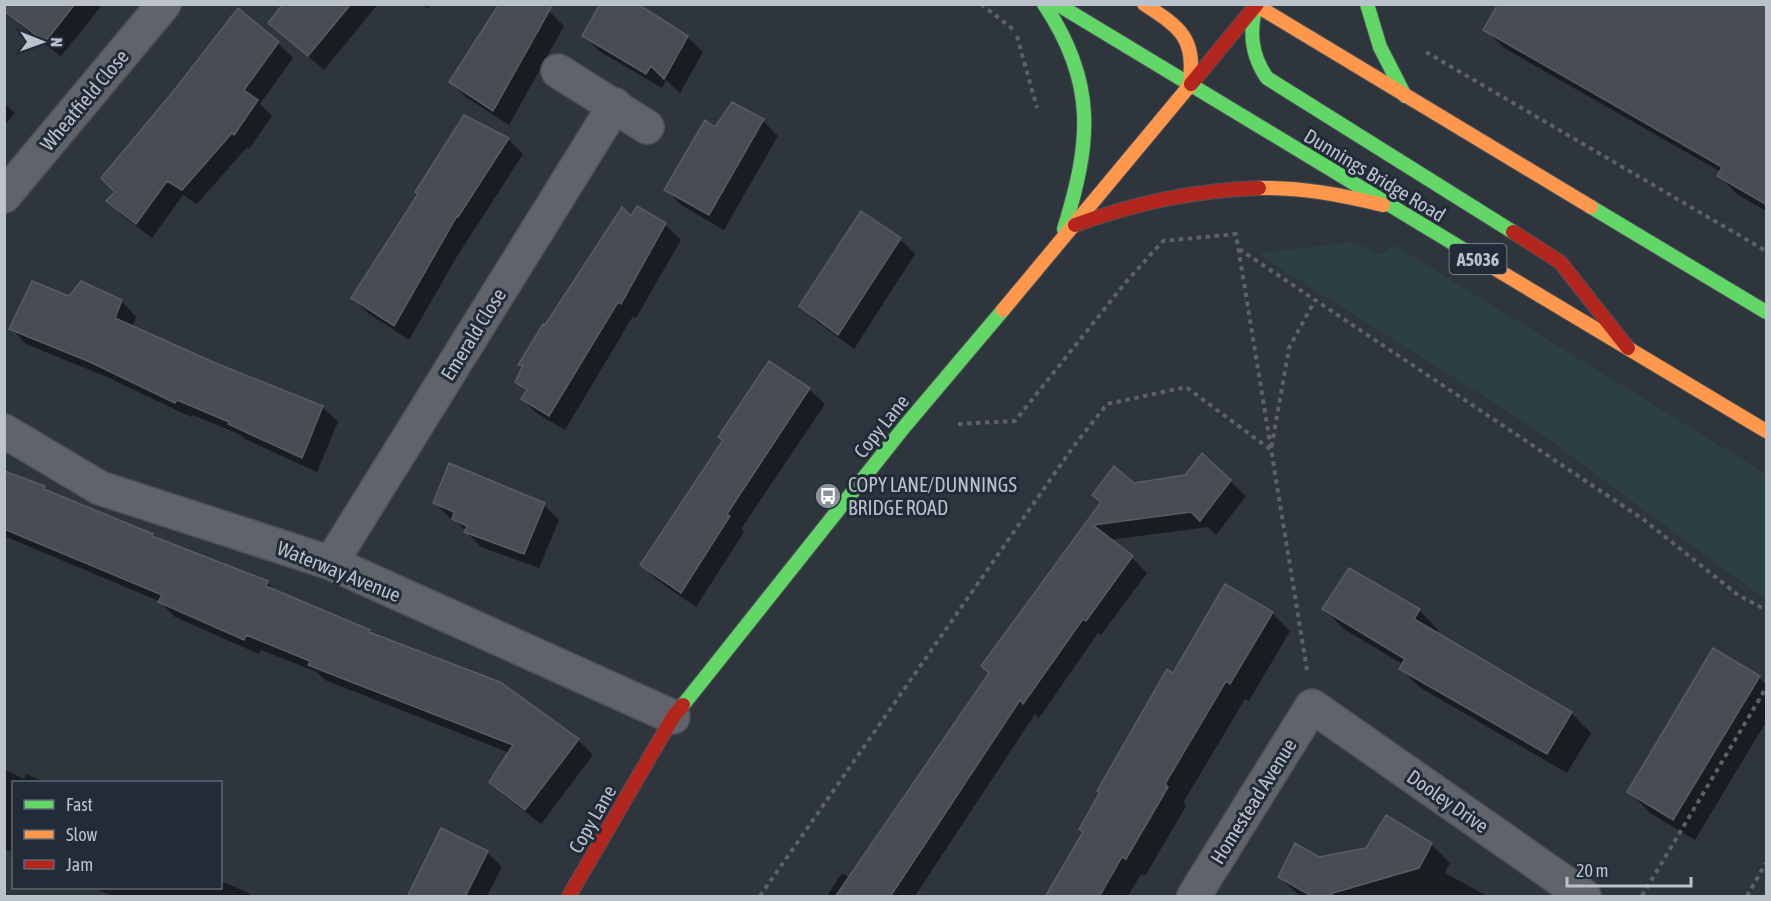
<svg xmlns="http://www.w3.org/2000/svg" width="1771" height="901" font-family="'Asap Condensed',sans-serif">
	<rect width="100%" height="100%" fill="#2f353c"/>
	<!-- green -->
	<path fill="#2c3f42" d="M1354,242L1380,255L1394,245L1766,474V600L1532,427L1264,258L1260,253Z"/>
	<!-- shadow -->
	<path fill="#0007" fill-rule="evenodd" d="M13,4H103L61,56L22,27L7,12Z
		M285,4H378L324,70L270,23Z
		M422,4H431L428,9Z
		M538,4L549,11L564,26L509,125L466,97L451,82Z
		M1766,4V211L1737,194L1719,176L1721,172L1504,48L1485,29Z
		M584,35L687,37L703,52L680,93L666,80L662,88L599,51Z
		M278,43L293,58L260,104L272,116L249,149L247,147L197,204L183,195L152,238L123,216L108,201L117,192L177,89Z
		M4,103L15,113L4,126Z
		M732,104L763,121L778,136L724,230L681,205L666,189L715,129Z
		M508,139L523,154L456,258L409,340L368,313L353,298Z
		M638,208L665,225L681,240L636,318L633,316L565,430L538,414L522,399L527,392L517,382L524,368L520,365L632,218Z
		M900,239L915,254L854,349L816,321L801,306Z
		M69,298L121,301L136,317L132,328L213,363L322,407L338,422L317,472L245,439L241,435L193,415L191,417L107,377L26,344L11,328Z
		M770,363L809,389L825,404L741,529L744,532L696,607L657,580L642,565L724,441Z
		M4,472L44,487L49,493L152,536L155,539L267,582L277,592L369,632L373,635L578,740L593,755L541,824L506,797L491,782L510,753L325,680L317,672L261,650L259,654L175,617L159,601L4,536Z
		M1230,481L1246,496L1216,535L1208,527L1109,540L1132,558L1147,573L1101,635L1098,633L1039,718L1035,714L915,896H827L842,873L850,878L991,674L1102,503L1094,495L1134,484Z
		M435,503L544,505L559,520L539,568L481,547L455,520L450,518Z
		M1324,609L1419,610L1438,630L1437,634L1571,713L1591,733L1567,773L1421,688L1401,669L1404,665L1344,629Z
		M1272,613L1290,631L1249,701L1245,699L1183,803L1186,806L1145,876L1141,874L1128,896H1047L1174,675Z
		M1759,677L1766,685V722L1695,840L1650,813L1629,791Z
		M4,769L24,779L26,774L45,782H14V853L4,849Z
		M1431,844L1450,863L1445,873L1487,896H1300L1279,877L1319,859ZM1428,848H1431L1421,866L1419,865Z
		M487,852L502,867L487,896H408Z
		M220,881L247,892L252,896H114L92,888H220Z"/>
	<!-- building -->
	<path fill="#474d53" stroke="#585c63" stroke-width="1.5" d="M4,4H75L45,42L4,11Z
		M283,4H351L308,56L268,23Z
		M499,4H553L493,111L449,82Z
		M600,4H638L688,36L664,79L651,66L646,74L582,36Z
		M1498,4H1767V205L1717,176L1722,167L1483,30Z
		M238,8L279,42L244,90L258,100L234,135L232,133L182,190L167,181L136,224L106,201L115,192L101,178L176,88Z
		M732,102L764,119L709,215L664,190L705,120L715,127Z
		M464,115L509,138L458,217L457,216L394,326L351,298L418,194L415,192Z
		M637,206L666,223L621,304L618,302L549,416L521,399L527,390L515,382L523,365H518L543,324L545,325L622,207L631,216Z
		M861,211L901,238L838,335L799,306Z
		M32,281L69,296L81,281L122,300L115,318L213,362L323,406L302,458L228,424L229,422L177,400L175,403L90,362L9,329Z
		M769,361L810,388L727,514L730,516L681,593L640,565L723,440L718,437Z
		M1202,453L1231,480L1200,521L1191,512L1093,525L1133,556L1086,621L1083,619L1023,704L1020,700L890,897H835L989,673L981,666L1101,502L1092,495L1114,466L1134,483L1185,475Z
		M449,463L545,503L524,554L464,532L467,526L452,519L454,512L433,503Z
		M4,471L45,486L44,489L153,534L152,536L268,581L266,586L370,630L369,632L500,682L579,739L525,810L489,782L513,745L308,665L310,661L246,635L244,640L158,602L162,595L4,529Z
		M1349,568L1420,609L1414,619L1572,712L1547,754L1399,669L1405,659L1322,609Z
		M1225,584L1273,612L1230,684L1226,681L1165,784L1168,787L1126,859L1122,857L1099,897H1045L1083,832L1079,829L1100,792L1097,791L1167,669L1173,673Z
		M1713,648L1760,676L1673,820L1627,792Z
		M1386,815L1432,843L1419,868L1333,893L1331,897H1313L1278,877L1295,843L1319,857L1366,848Z
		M441,828L488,851L465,897H407Z"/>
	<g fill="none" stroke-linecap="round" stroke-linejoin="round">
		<!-- street casing -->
		<g stroke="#4d5157" stroke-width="36">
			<path id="street" d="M558,71L647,127
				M4,196L164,4
				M4,431L100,488L331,563L673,717
				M331,563L615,105
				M1194,896L1312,706L1584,896"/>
		</g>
		<!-- fast casing -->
		<g stroke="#4d5157" stroke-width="16">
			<path id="fast" d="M1044,4C1097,83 1091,142 1064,229
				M1057,4L1494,268
				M1367,4L1380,47L1405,96
				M1256,6C1249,32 1251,55 1267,78L1513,232
				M1591,207L1766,312
				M683,705L905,426L1003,310"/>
		</g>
		<!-- slow casing -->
		<g stroke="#4d5157" stroke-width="16">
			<path id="slow" d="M1144,4C1181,28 1197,39 1189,86
				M1254,4L1591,207
				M1259,188C1301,187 1342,195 1383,205
				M1494,268L1766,431
				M1003,310L1191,84"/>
		</g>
		<!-- jam casing -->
		<g stroke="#4d5157" stroke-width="16">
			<path id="jam" d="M1191,84L1257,4
				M1075,225C1135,203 1195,190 1259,188
				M1513,232L1560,262L1628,348
				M569,896L673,717L683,705"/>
		</g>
		<!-- path -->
		<path stroke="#5d6267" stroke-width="4" stroke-dasharray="4.5 4.5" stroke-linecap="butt" d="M981,4L1014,30
			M1017,36L1037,108
			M1426,52L1766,251
			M1239,249L1644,520L1738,595L1766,610
			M958,424L1015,421L1126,282L1163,241L1236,234L1307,670
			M760,896L1073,447L1107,404L1186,387L1271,450L1289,348L1315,300
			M1642,896L1766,688
			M1747,896L1766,863"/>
		<!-- street -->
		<use href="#street" stroke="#60646a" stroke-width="33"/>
		<!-- fast -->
		<use href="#fast" stroke="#63d668" stroke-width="14"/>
		<!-- slow -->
		<use href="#slow" stroke="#ff974d" stroke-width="14"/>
		<!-- jam -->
		<use href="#jam" stroke="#b3261e" stroke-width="14"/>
	</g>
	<!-- icons -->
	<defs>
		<g id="bus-disc" transform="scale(1.35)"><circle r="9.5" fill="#8a919a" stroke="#222b38"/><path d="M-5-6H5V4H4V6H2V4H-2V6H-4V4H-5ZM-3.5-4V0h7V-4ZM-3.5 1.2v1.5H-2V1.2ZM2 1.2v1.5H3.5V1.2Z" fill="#fff"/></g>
	</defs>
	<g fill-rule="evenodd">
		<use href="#bus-disc" x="828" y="496"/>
	</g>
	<g text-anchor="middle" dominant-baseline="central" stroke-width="6" stroke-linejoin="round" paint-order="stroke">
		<!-- shield labels -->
		<rect fill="#222b38" stroke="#8d95a0" stroke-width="1.5" x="1449.5" y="244" width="57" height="30" rx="4.5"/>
		<g font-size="18" font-weight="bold" fill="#bbc2cc">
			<text x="1478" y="259">A5036</text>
		</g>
		<!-- street labels -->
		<g font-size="20" fill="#bbc2cc" stroke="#222b38">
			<text transform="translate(84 100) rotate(-50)">Wheatfield Close</text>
			<text transform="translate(1375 175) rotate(31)">Dunnings Bridge Road</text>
			<text transform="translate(473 334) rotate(-58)">Emerald Close</text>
			<text transform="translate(881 426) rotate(-51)">Copy Lane</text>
			<text transform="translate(339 571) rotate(22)">Waterway Avenue</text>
			<text transform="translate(1253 801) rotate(-58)">Homestead Avenue</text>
			<text transform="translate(1448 801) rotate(35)">Dooley Drive</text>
			<text transform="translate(592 819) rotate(-60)">Copy Lane</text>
		</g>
		<!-- poi labels -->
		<g font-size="20" fill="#bbc2cc" stroke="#222b38" text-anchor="start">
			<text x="848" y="484">COPY LANE/DUNNINGS<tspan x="848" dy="23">BRIDGE ROAD</tspan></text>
		</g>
	</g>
	<!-- border -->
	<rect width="1771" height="901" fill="none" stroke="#bbc2cc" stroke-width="12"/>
	<!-- legend -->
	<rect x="12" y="781" width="210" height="108" fill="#222b38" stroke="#5f6773" stroke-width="1.5"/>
	<rect x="24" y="800" width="30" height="9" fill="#63d668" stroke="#5f6773" stroke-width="1.5"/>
	<text x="66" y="811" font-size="18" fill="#bbc2cc">Fast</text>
	<rect x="24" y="830" width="30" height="9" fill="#ff974d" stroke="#5f6773" stroke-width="1.5"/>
	<text x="66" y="841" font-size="18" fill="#bbc2cc">Slow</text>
	<rect x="24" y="860" width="30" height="9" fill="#b3261e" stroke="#5f6773" stroke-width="1.5"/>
	<text x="66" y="871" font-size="18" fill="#bbc2cc">Jam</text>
	<!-- north arrow -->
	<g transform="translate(42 42) rotate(91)" stroke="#222b38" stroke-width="4.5" paint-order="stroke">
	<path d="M0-4.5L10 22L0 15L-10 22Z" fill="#bbc2cc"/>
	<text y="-9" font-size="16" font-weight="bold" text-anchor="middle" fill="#bbc2cc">N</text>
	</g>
	<!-- scale -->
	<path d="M1567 877v9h124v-9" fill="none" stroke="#bbc2cc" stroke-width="3"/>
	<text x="1576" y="877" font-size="18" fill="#bbc2cc" stroke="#222b38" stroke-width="4.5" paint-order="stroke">20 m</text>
</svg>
